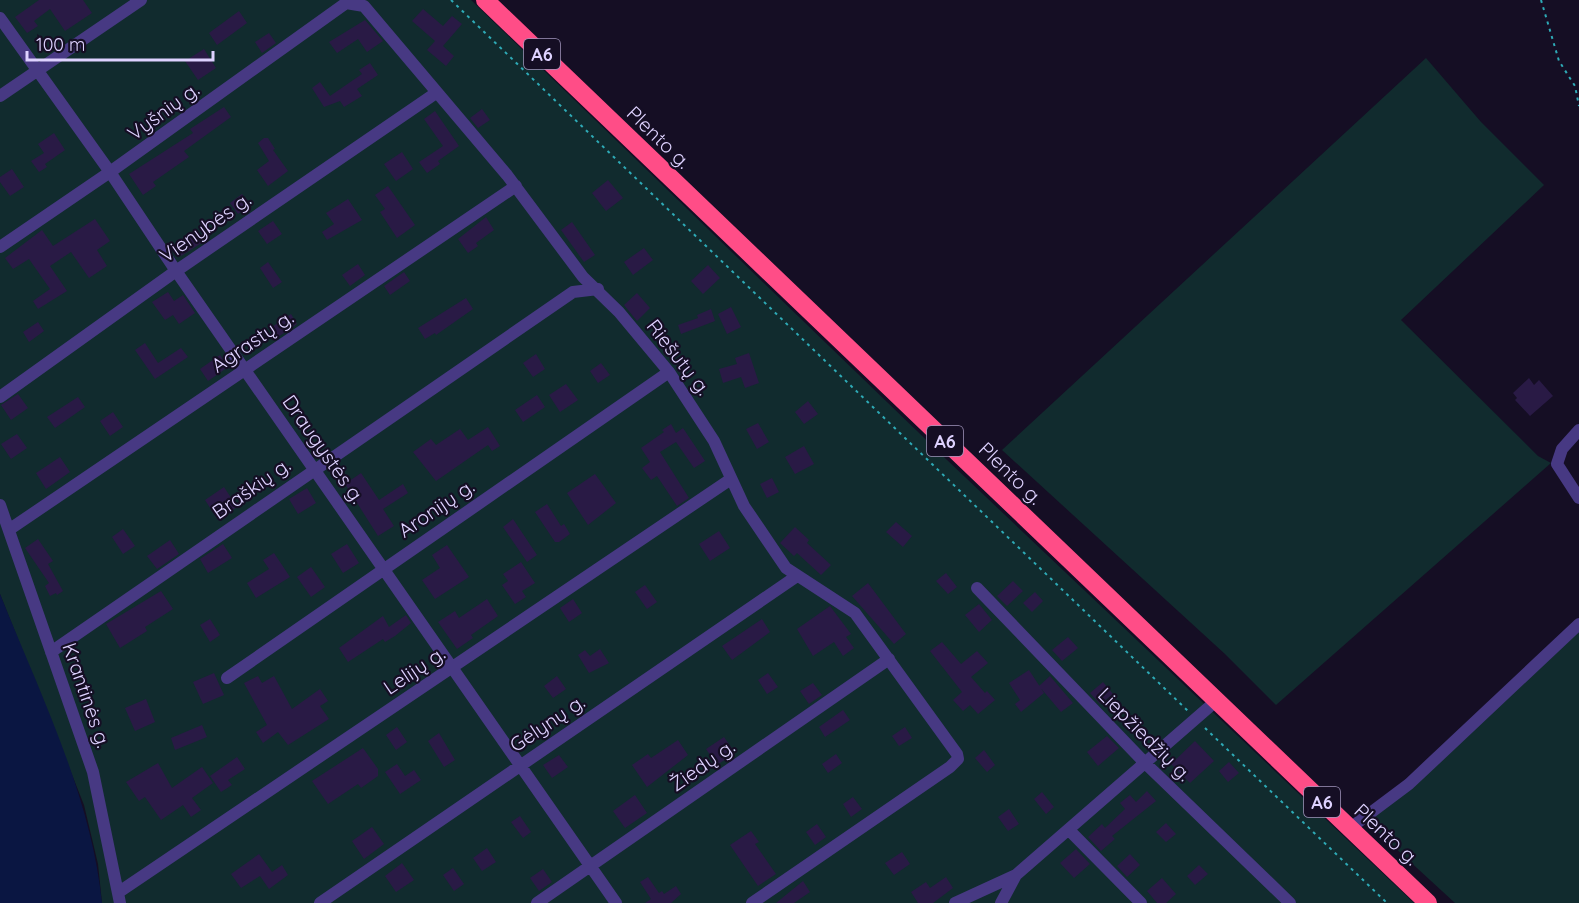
<svg xmlns="http://www.w3.org/2000/svg" width="1579" height="903" font-family="Quicksand,sans-serif">
	<rect width="100%" height="100%" fill="#150e24"/>
	<!-- green -->
	<path fill="#112b2e" d="M0,0H471L946,459L1414,903H102L98,864L84,805L0,594Z
		M1426,58L1481,122L1544,185L1401,320L1538,456L1551,463L1276,705L1225,654L1002,450Z
		M1579,622V903H1455L1368,823L1365,815L1409,784Z"/>
	<!-- water -->
	<path fill="#0a1642" d="M0,594C40,694 91,795 102,903H0Z"/>
	<!-- building -->
	<path fill="#291a45" d="M39,0H83L92,13L65,31L50,9L34,21L38,26L27,33L15,17Z
		M423,9L443,26L452,16L462,24L443,46L454,56L446,66L427,50L435,41L412,21Z
		M239,11L247,23L217,45L209,33Z
		M365,20L383,41L367,52L358,39L337,53L329,42Z
		M269,33L276,43L262,53L255,42Z
		M204,49L216,68L198,80L185,61Z
		M370,63L378,75L357,89L362,96L344,107L340,101L324,107L312,88L320,82L330,96L362,74L359,70Z
		M224,107L231,117L184,151L189,157L153,182L156,186L143,195L129,174L193,133L190,129Z
		M482,109L490,120L478,128L470,118Z
		M435,111L459,146L438,161L440,164L427,173L419,162L443,146L424,119Z
		M54,133L65,150L45,164L47,167L39,172L31,161L44,153L38,144Z
		M264,138H268L275,149L273,150L288,171L268,186L257,170L269,161L258,143Z
		M402,152L413,169L396,181L384,164Z
		M12,169L24,187L10,196L0,182V177Z
		M608,180L623,198L606,211L592,193Z
		M388,186L415,225L397,238L380,212L385,209L375,195Z
		M242,194L250,205L238,214L230,203Z
		M348,199L362,220L327,240L322,232L334,224L326,213Z
		M486,217L494,230L476,243L478,246L468,253L458,239Z
		M95,219L110,241L97,250L107,266L89,278L71,252L50,266L67,291L38,309L33,301L50,289L29,259L13,269L5,258L42,230L53,246Z
		M273,221L282,234L267,244L258,231Z
		M572,222L595,255L584,262L561,230Z
		M196,232L203,242L181,256L175,247Z
		M644,248L653,260L633,275L624,262Z
		M268,262L282,282L273,288L260,268Z
		M358,264L365,275L350,286L342,275Z
		M708,265L720,278L703,294L691,281Z
		M404,272L410,281L390,295L384,286Z
		M168,292L174,301L183,295L195,313L179,324L173,315L165,320L152,302Z
		M637,293L650,308L637,321L624,305Z
		M466,298L473,309L436,335L435,333L425,339L418,328Z
		M731,307L741,327L727,334L718,314Z
		M711,309L715,321L681,334L678,325L698,318L697,315Z
		M291,314L297,324L278,337L272,327Z
		M38,322L44,331L29,342L23,332Z
		M145,343L158,363L181,348L188,357L155,379L135,350Z
		M749,353L759,383L745,388L741,377L723,383L719,369L737,364L735,358Z
		M536,354L545,369L533,377L523,363Z
		M220,355L228,367L208,381L200,369Z
		M601,363L610,375L598,383L590,371Z
		M1529,378L1534,385L1539,380L1553,396L1530,416L1515,400L1517,398L1513,393Z
		M566,384L578,400L560,412L549,395Z
		M18,394L28,408L11,420L1,405Z
		M537,395L545,407L523,422L515,410Z
		M78,397L85,407L55,428L47,417Z
		M808,401L818,414L804,424L795,412Z
		M113,412L123,427L110,436L100,421Z
		M758,423L769,442L757,449L746,429Z
		M671,424L676,433L683,428L705,461L694,468L676,442L660,452L689,498L677,506L657,476L651,480L642,468L650,462L641,448L664,432L662,430Z
		M488,427L500,446L492,451L488,445L436,481L413,452L431,439L436,445L460,429L468,440Z
		M17,434L27,448L11,459L1,444Z
		M804,446L814,464L795,474L785,457Z
		M60,457L70,472L46,489L36,473Z
		M361,473L379,500L403,484L408,493L383,509L394,526L378,536L345,484Z
		M595,474L616,503L588,525L567,493Z
		M772,478L779,492L767,498L760,484Z
		M224,487L237,507L218,520L205,500Z
		M307,488L316,503L298,514L289,499Z
		M547,504L561,526L564,524L570,534L559,542H555L535,512Z
		M513,519L537,555L527,562L503,527Z
		M896,522L912,536L903,547L886,532Z
		M795,527L809,540L807,543L831,565L821,575L797,553L794,556L780,543Z
		M123,529L135,546L123,554L112,537Z
		M719,531L730,548L710,561L699,544Z
		M38,539L53,561L48,564L63,591L57,595L56,593L50,596L45,586L49,583L25,548Z
		M170,540L179,554L157,569L147,556Z
		M223,544L232,558L208,573L200,559Z
		M347,544L359,563L343,573L331,554Z
		M447,545L469,577L435,599L422,580L440,568L432,555Z
		M274,553L290,577L256,598L247,583L269,569L263,560Z
		M521,562L535,583L522,591L526,597L515,604L502,585L508,581L503,574Z
		M311,567L325,587L311,597L297,577Z
		M946,573L957,587L948,594L936,581Z
		M1013,581L1023,591L1007,606L997,596Z
		M868,583L906,634L894,644L852,596Z
		M645,585L657,602L647,609L635,592Z
		M161,591L173,609L145,627L147,631L120,648L106,624Z
		M1035,592L1043,601L1032,612L1023,603Z
		M487,599L498,616L471,635L473,638L457,649L438,622L455,611L459,618Z
		M573,599L582,613L569,622L560,608Z
		M979,604L992,620L979,632L965,615Z
		M830,606L851,634L846,637L854,648L843,656L834,642L813,656L797,629Z
		M406,615L411,623L395,636L385,642L383,639L348,662L339,648L383,616L389,627Z
		M210,619L220,635L210,642L200,625Z
		M762,619L770,632L732,660L722,646Z
		M1068,637L1078,648L1062,661L1052,650Z
		M942,642L961,664L977,651L988,663L971,677L985,693L987,691L995,700L978,714L970,705L963,711L953,700L962,692L930,651Z
		M600,649L609,663L589,673L578,655L585,650L590,656Z
		M1029,670L1044,693L1021,712L1015,704L1020,700L1009,683Z
		M214,673L224,695L203,704L193,682Z
		M768,673L778,687L767,694L758,680Z
		M258,676L262,683L274,676L292,709L320,689L328,701L320,706L329,719L288,745L278,732L263,743L256,732L267,725L244,683Z
		M557,676L566,689L553,698L544,686Z
		M1050,676L1073,703L1061,712L1039,686Z
		M1103,682L1113,694L1100,704L1090,693Z
		M813,683L822,695L809,704L800,691Z
		M146,699L155,722L135,731L125,708Z
		M843,710L850,720L825,737L819,727Z
		M202,725L207,737L175,750L171,738Z
		M397,727L407,742L396,750L386,735Z
		M905,727L912,738L899,746L892,736Z
		M439,733L455,760L444,767L428,741Z
		M1107,736L1119,748L1098,766L1087,752Z
		M724,737L735,753L717,765L706,749Z
		M678,740L688,755L647,787L632,765L648,754L651,758Z
		M1195,741L1214,761L1190,783L1171,764Z
		M363,748L378,769V776L361,788L358,784L328,804L312,781Z
		M984,750L995,765L987,772L975,758Z
		M836,754L842,763L828,773L822,764Z
		M559,755L568,767L552,778L543,765Z
		M237,757L245,769L228,780L232,785L221,792L210,776Z
		M1229,762L1239,773L1228,782L1219,771Z
		M158,763L172,788L202,767L213,783L192,798L201,810L191,817L183,805L161,820L145,797L139,801L126,782Z
		M397,764L405,776L414,770L421,780L400,794L385,772Z
		M1147,791L1156,801L1112,836L1115,839L1101,851L1088,837L1102,824L1105,828L1125,809L1120,803L1130,795L1136,802Z
		M1042,792L1054,807L1046,814L1034,799Z
		M635,795L647,813L625,828L613,811Z
		M853,797L862,809L851,817L843,804Z
		M1009,809L1019,824L1008,831L998,817Z
		M520,816L531,832L523,838L511,822Z
		M1166,823L1176,834L1166,842L1156,832Z
		M817,824L826,837L815,845L806,832Z
		M372,827L384,844L364,859L352,841Z
		M751,831L759,842L755,844L776,874L758,886L730,845Z
		M487,848L496,862L482,871L473,858Z
		M1076,849L1090,864L1074,878L1060,863Z
		M902,852L910,864L894,875L885,863Z
		M259,854L272,872L282,865L288,875L269,889L260,876L241,888L231,874Z
		M1130,854L1140,865L1127,877L1117,866Z
		M402,863L414,880L396,892L385,876Z
		M1199,865L1208,874L1195,885L1187,876Z
		M453,868L464,884L454,891L443,875Z
		M543,869L552,882L539,891L530,878Z
		M648,877L659,893L662,891L664,894L676,886L681,894L671,903H645L651,899L640,882Z
		M946,877L953,888L933,903H918L911,892L926,882L930,888Z
		M1162,878L1176,894L1166,903H1157L1147,891Z
		M803,881L810,892L794,903H776Z"/>
	<g fill="none" stroke-linecap="round" stroke-linejoin="round">
		<!-- path -->
		<path stroke="#2eaab6" stroke-width="2" stroke-dasharray="3 4.5" stroke-linecap="butt" d="M451,0L1188,711
			M1541,0L1559,61L1575,86L1579,106
			M1205,728L1387,903"/>
		<!-- street -->
		<path stroke="#473983" stroke-width="12" d="M0,18L110,172L176,271L616,903
			M0,96L141,0
			M0,247L110,172L346,3L364,6L507,175L583,277L619,312L669,372L714,441L744,506L786,568L855,613L957,754L958,759L950,767L752,903
			M0,397L176,271L436,93
			M1579,430L1562,449L1557,464L1579,498
			M0,505L93,772L120,903
			M10,529L516,186
			M977,588L1145,763L1290,903
			M51,652L573,292L598,289
			M227,678L669,372
			M1349,829L1409,784L1579,624
			M1069,830L1141,903
			M119,892L731,479
			M320,903L797,576
			M537,903L889,659
			M955,903L1016,875
			M1001,903L1016,875L1216,701"/>
		<!-- highway -->
		<path stroke="#ff4d87" stroke-width="18" d="M485,0L1428,903"/>
	</g>
	<g text-anchor="middle" dominant-baseline="central" stroke-width="4.5" stroke-linejoin="round" paint-order="stroke">
		<!-- shield labels -->
		<g fill="#150e24" stroke="#a297bd" stroke-width="1.5">
			<rect x="524" y="39" width="36" height="30" rx="4.5"/>
			<rect x="927" y="426" width="36" height="30" rx="4.5"/>
			<rect x="1304" y="787" width="36" height="30" rx="4.5"/>
		</g>
		<g font-size="18" font-weight="bold" fill="#ded2ff">
			<text x="542" y="54">A6</text>
			<text x="945" y="441">A6</text>
			<text x="1322" y="802">A6</text>
		</g>
		<!-- street labels -->
		<g font-size="20" fill="#ded2ff" stroke="#150e24">
			<text transform="translate(163 111) rotate(-36)">Vyšnių g.</text>
			<text transform="translate(659 137) rotate(44)">Plento g.</text>
			<text transform="translate(205 227) rotate(-35)">Vienybės g.</text>
			<text transform="translate(252 341) rotate(-34)">Agrastų g.</text>
			<text transform="translate(679 357) rotate(52)">Riešutų g.</text>
			<text transform="translate(324 449) rotate(55)">Draugystės g.</text>
			<text transform="translate(1011 473) rotate(44)">Plento g.</text>
			<text transform="translate(251 488) rotate(-35)">Braškių g.</text>
			<text transform="translate(436 508) rotate(-34)">Aronijų g.</text>
			<text transform="translate(414 670) rotate(-34)">Lelijų g.</text>
			<text transform="translate(87 695) rotate(71)">Krantinės g.</text>
			<text transform="translate(547 723) rotate(-34)">Gėlynų g.</text>
			<text transform="translate(1145 734) rotate(45)">Liepžiedžių g.</text>
			<text transform="translate(702 765) rotate(-35)">Žiedų g.</text>
			<text transform="translate(1387 834) rotate(43)">Plento g.</text>
		</g>
	</g>
	<!-- scale -->
	<path d="M27 51v9h186v-9" fill="none" stroke="#ded2ff" stroke-width="3"/>
	<text x="36" y="51" font-size="18" fill="#ded2ff" stroke="#150e24" stroke-width="4.5" paint-order="stroke">100 m</text>
</svg>
